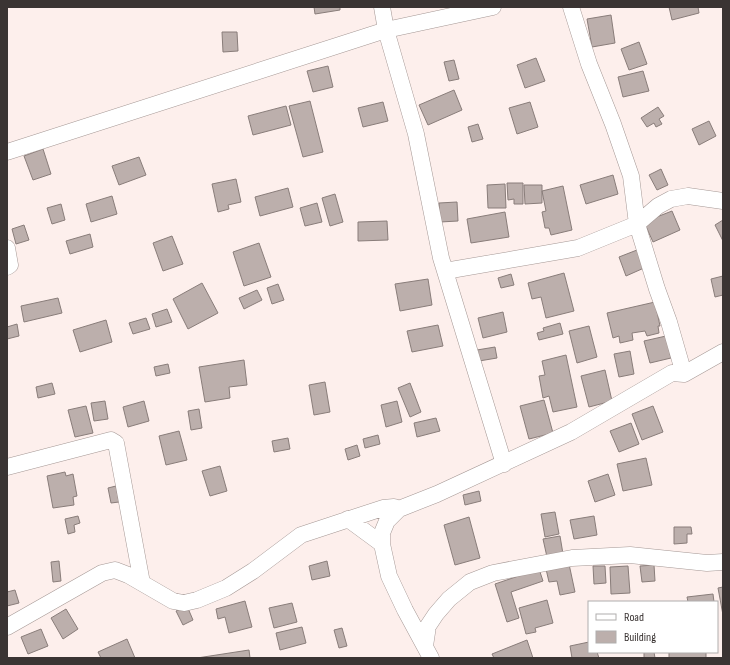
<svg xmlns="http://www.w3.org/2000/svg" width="730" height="665" font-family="'Sofia Sans Condensed',sans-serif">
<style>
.building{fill:#bcafac;stroke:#897d7a}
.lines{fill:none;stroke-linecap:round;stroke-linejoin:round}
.minor-casing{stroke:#a59895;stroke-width:17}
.minor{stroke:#fff;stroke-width:16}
</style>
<rect width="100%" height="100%" fill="#fdefec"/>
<!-- building -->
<path class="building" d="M314,7h26v3l-25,4z
M669,7h29l1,6 -27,7z
M611,15l4,28 -23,4 -5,-28z
M222,32h15l1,19 -15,1z
M639,42l8,22 -18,6 -8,-21z
M536,58l9,23 -20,7 -8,-23z
M454,60l5,19 -10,2 -5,-19z
M328,66l5,21 -20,5 -6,-21z
M643,71l6,20 -26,6 -5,-20z
M454,90l8,20 -34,15 -9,-20z
M310,101l13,51 -20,5 -14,-51z
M383,102l5,19 -25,6 -5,-19z
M530,102l8,25 -21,7 -8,-26z
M286,106l5,19 -38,10 -5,-19z
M658,107l6,9 -5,3 3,5 -6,3 -2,-4 -7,4 -6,-9z
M709,121l7,15 -17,9 -7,-16z
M478,124l5,15 -11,3 -4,-15z
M43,149l8,25 -18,6 -9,-24z
M139,157l7,18 -27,10 -7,-19z
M661,169l7,16 -11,5 -8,-15z
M613,175l5,19 -32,10 -6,-19z
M236,179l5,23 -13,3 1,4 -11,3 -6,-28z
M507,183h16v21h-9v-5l-6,1z
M505,184l1,24h-18l-1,-23z
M524,185h18v18l-17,1z
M563,186l9,44 -21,5 -2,-7h-4l-3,-16 4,-1 -4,-20z
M288,188l5,19 -33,9 -5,-19z
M335,194l8,28 -13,4 -8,-28z
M112,196l5,18 -26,8 -5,-18z
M457,202l1,19 -18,1 -1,-19z
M317,203l5,19 -17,4 -5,-18z
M61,204l4,16 -13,4 -5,-16z
M672,211l8,19 -27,12 -9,-20z
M505,212l4,25 -38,6 -4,-24z
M723,220v21l-8,-16z
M387,221l1,19 -30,1v-19z
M24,225l5,15 -13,4 -4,-15z
M90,234l3,13 -23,7 -4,-13z
M172,236l11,28 -20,7 -10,-28z
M259,243l12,34 -27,9 -11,-34z
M637,250l7,18 -18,8 -7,-19z
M564,273l10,38 -28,7 -5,-21 -9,2 -4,-16z
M511,274l3,11 -13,3 -3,-10z
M723,276v19l-8,2 -4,-18z
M428,279l4,26 -32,6 -5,-27z
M202,283l16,30 -30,16 -15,-30z
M278,284l6,16 -12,4 -5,-16z
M257,290l5,10 -18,9 -5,-11z
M58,298l4,15 -38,9 -3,-16z
M655,302l5,24h-2l1,7 -12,3 -2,-5 -13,2 1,7 -13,3 -1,-7 -6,2 -6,-25z
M167,309l5,13 -16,5 -4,-13z
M503,312l4,20 -24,6 -5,-20z
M146,318l4,11 -17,5 -4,-11z
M106,320l6,22 -32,10 -7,-22z
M560,323l3,11 -24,6 -2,-7 7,-2 -1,-3z
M17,324l2,12 -12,3v-12z
M438,325l5,21 -31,6 -5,-21z
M589,326l8,31 -20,6 -8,-32z
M666,336l5,22 -21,5 -6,-22z
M495,347l2,11 -18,3 -2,-11z
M630,351l4,23 -15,3 -5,-23z
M566,355l11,52 -24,5 -4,-16 -6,2 -4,-22 6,-1 -3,-14z
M244,360l3,25 -18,2 1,11 -25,4 -6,-35z
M168,364l2,9 -14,3 -2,-9z
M605,370l7,31 -23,6 -8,-31z
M325,382l5,30 -16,3 -5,-30z
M52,383l3,11 -17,4 -2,-11z
M410,383l11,29 -11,5 -12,-29z
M544,400l9,33 -24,6 -9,-33z
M105,401l3,18 -14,2 -3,-18z
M144,401l5,20 -21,6 -5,-20z
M397,401l5,21 -16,5 -5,-22z
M86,406l7,27 -18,4 -7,-27z
M653,406l10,26 -21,8 -10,-26z
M199,409l3,19 -11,2 -3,-19z
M436,418l4,13 -23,6 -3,-14z
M631,423l8,21 -20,8 -9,-21z
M179,431l8,29 -21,5 -7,-29z
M378,435l2,9 -15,4 -2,-9z
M288,438l2,11 -16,3 -2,-11z
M357,445l3,11 -12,4 -3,-11z
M646,458l6,27 -29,6 -6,-27z
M220,466l7,25 -17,5 -8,-25z
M65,472l1,4 7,-2 4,22 -4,1 1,8 -21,3 -6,-32z
M608,474l7,21 -20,7 -7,-21z
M116,486l3,16 -8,1 -3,-15z
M479,491l2,10 -16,4 -2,-10z
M555,512l4,22 -14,3 -4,-23z
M78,516l2,7 -6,2 1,7 -7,2 -3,-15z
M594,516l3,19 -23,4 -4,-19z
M469,517l11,41 -25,7 -11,-40z
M674,527h17l1,7h-5v9l-13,1z
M560,536l3,18 -16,3 -4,-18z
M59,561l2,20 -8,1 -2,-20z
M327,561l3,15 -18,4 -3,-14z
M569,564l6,28 -15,3 -3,-14 -8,1 -3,-13z
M654,565l1,16 -13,1 -2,-16z
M593,566h12l1,17 -12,1z
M628,566l2,27 -19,1 -1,-27z
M539,569l4,12 -32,11 8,26 -12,4 -12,-38z
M723,587v28l-5,-27z
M15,590l4,13 -12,3v-14z
M713,594l1,8h-26l-1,-5z
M547,600l6,23 -18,5 1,4 -10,2 -7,-26z
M245,601l7,26 -23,6 -4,-16 -7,2 -2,-10z
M292,603l5,19 -23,6 -5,-20z
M187,606l6,14 -10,5 -7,-14z
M66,609l12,20 -15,10 -12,-21z
M302,627l4,16 -26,7 -4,-17z
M342,628l5,18 -8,2 -5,-18z
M41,629l7,17 -20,8 -7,-17z
M127,639l8,19h-34l-3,-6z
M527,640l6,18h-39l-2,-4z
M589,642v10h8l2,6h-27l-2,-12z
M249,650l1,8h-53z
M644,652h10l1,6h-11z
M669,652h37v6h-37z"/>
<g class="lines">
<defs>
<path id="minor" d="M382,7l4,23 30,104 25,124 63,206
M571,7l18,57 24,60 18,52 6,48 20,65 12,33 15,52
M7,152l379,-122 107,-23
M7,248l3,17 -3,2
M445,271l133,-23 59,-24 21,-18 13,-7 17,-3 35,5
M7,467l104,-27 5,3 26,140
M348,519l34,25
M7,627l95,-54 13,-3 13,5 45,26 11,2 13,-3 29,-12 27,-17 48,-36 82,-27 11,-1 5,2
M425,646l3,-20 8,-12 13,-15 21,-17 23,-9 79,-15 58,-3 77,8 16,-1
M431,658l-26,-48 -16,-34 -7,-32v-11l5,-12 12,-12 38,-15 134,-62 101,-59 12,1 39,-22"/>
</defs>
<!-- minor casing -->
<use href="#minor" class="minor-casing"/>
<!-- minor -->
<use href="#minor" class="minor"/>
</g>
<!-- border -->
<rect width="730" height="665" fill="none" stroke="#3a3433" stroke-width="16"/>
<!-- legend -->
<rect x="588" y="601" width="130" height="52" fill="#ffffff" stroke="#b0aead"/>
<rect x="596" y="614" width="20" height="6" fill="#ffffff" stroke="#b0aead"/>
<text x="624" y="621" font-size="12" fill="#3a3433">Road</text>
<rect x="596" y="631" width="20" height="12" fill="#bcafac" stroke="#b0aead"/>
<text x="624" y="641" font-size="12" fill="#3a3433">Building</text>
</svg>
